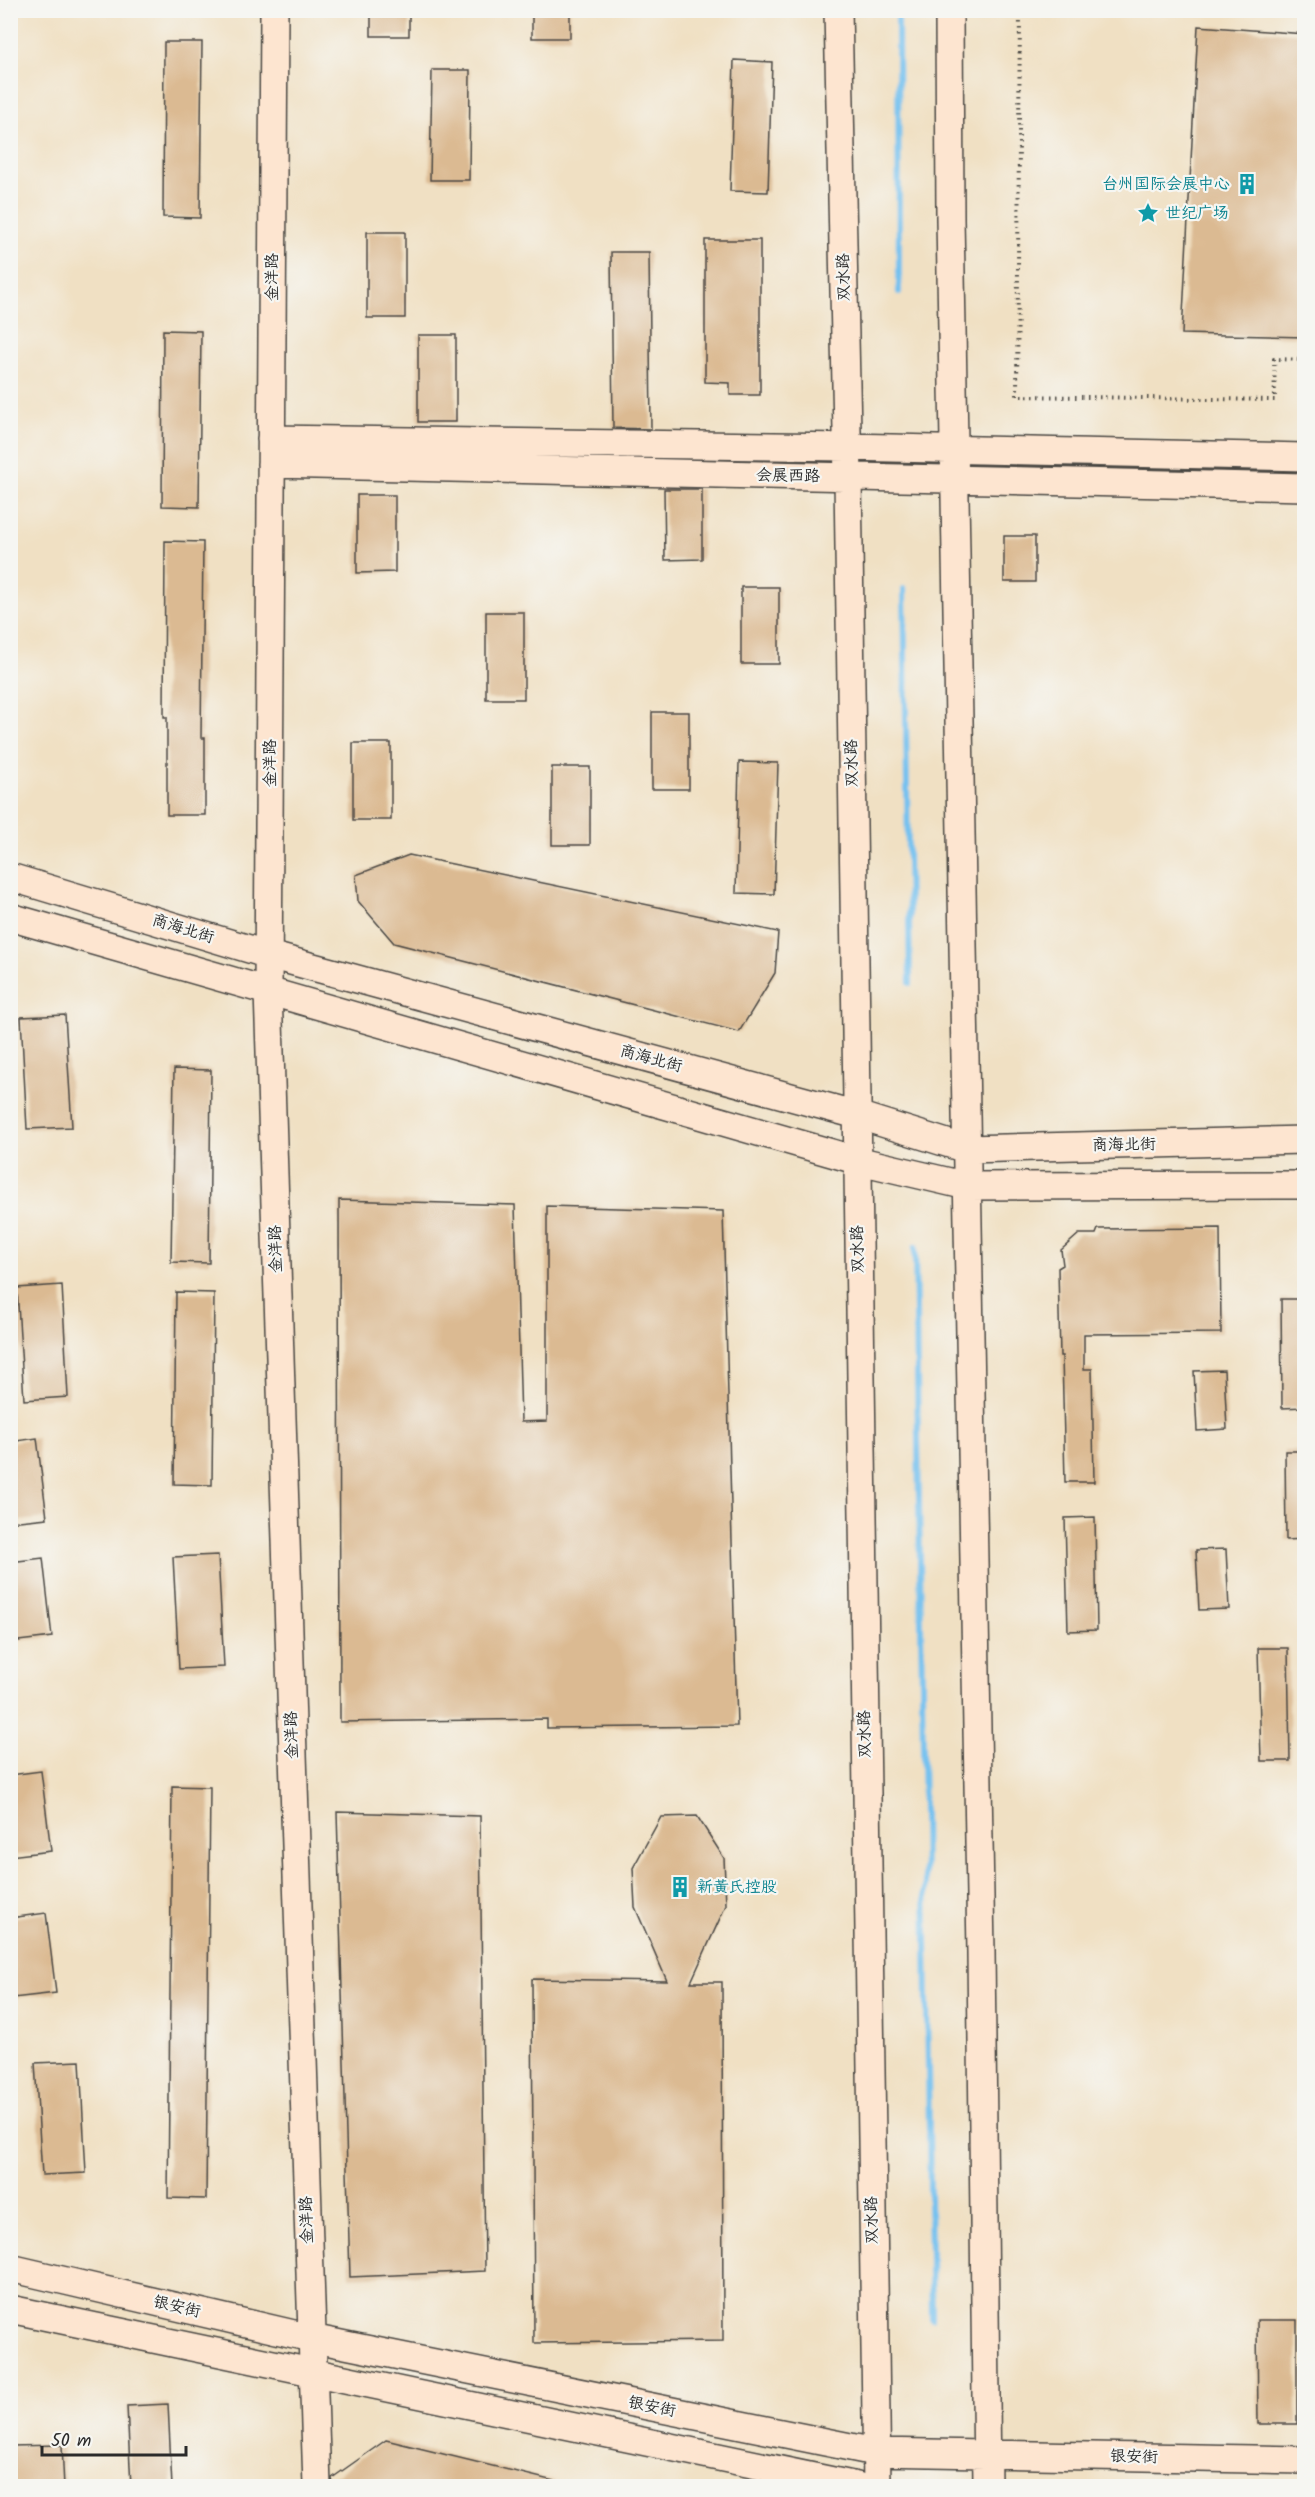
<svg xmlns="http://www.w3.org/2000/svg" width="1315" height="2497" font-family="Kalam,'LXGW WenKai TC',sans-serif">
<style>
.lines{fill:none;stroke-linecap:round;stroke-linejoin:round}
.stream{stroke:#75c1ef;stroke-width:6}
.building{fill:#dbba92}
.secondary-casing{stroke:#494642;stroke-width:30}
.path{stroke:#494642;stroke-width:4;stroke-dasharray:1.5 4.5;stroke-linecap:butt}
.secondary{stroke:#fde5d0;stroke-width:27}
.labels{text-anchor:middle;dominant-baseline:central;stroke-width:4.5;stroke-linejoin:round;paint-order:stroke}
.culture-label{font-size:16px;fill:#0d838f;stroke:#f6f6f2;text-anchor:start}
.street-label{font-size:16px;fill:#2b2b2b;stroke:#f6f6f2}
</style>
<rect width="100%" height="100%" fill="#f6f6f2"/>
<filter id="ink" filterUnits="userSpaceOnUse"><feTurbulence type="fractalNoise" baseFrequency=".0167" numOctaves="2"/><feDisplacementMap in="SourceGraphic" scale="12" xChannelSelector="R" yChannelSelector="G"/><feConvolveMatrix kernelMatrix="1 2 1 2 8 2 1 2 1" color-interpolation-filters="sRGB"/></filter>
<filter id="wash" filterUnits="userSpaceOnUse"><feTurbulence type="fractalNoise" baseFrequency=".008" numOctaves="4" result="noise"/><feDisplacementMap in="SourceGraphic" scale="24" xChannelSelector="R" yChannelSelector="G"/><feGaussianBlur stdDeviation="1.35" result="paint"/><feColorMatrix in="noise" values="0 0 0 0 0 0 0 0 0 0 0 0 0 0 0 0 0 1.4 0 .05"/><feComposite in="paint" operator="in"/></filter>
<g filter="url(#wash)">
<rect width="100%" height="100%" fill="#f0e0c3"/>
<g class="lines">
<!-- stream -->
<path class="stream" d="M898,10l1,282
M904,589l6,394
M915,1247l17,1072"/>
</g>
<g id="blocks">
<!-- building -->
<path class="building" d="M371,10h38v26h-38z
M532,10h38v28h-38z
M1198,26l107,8v303l-123,-3z
M164,42h38l-2,176 -37,-1z
M734,60l38,2 -4,130 -38,-1z
M432,70h38l-1,110h-39z
M367,232h38v86h-38z
M705,240h55v155h-30v-12l-25,-1z
M611,252h38l2,177 -38,-1z
M163,330l38,1 -2,176 -37,-1z
M418,335h38v87h-38z
M664,489h38v70l-37,1z
M357,495h38v77l-38,1z
M1004,536h31v46h-31z
M165,541l38,1 -2,196h4v77h-38v-98h-3z
M741,587h38v77h-38z
M486,612h38v87h-38z
M652,712h37v77h-37z
M353,743h38v77h-38z
M739,762l39,1 -4,131 -38,-1z
M552,767h38v78h-38z
M409,855l369,77 -3,41 -36,59 -345,-89 -36,-42 -2,-26z
M65,1015l7,112 -45,2 -6,-112z
M174,1069l37,1 -2,193 -38,-1z
M339,1200l176,5 6,217 26,-1v-215l176,5 14,515 -190,2v-9l-207,3z
M1220,1228l1,105 -137,1v35h8l2,113h-29l-3,-126h-2l-2,-88 5,-3 -2,-15 18,-16h17l2,-5z
M62,1285l6,112 -44,3 -7,-112z
M176,1292l38,1 -2,192 -38,-1z
M1281,1299h24v108l-23,1z
M1224,1370l3,59 -30,2 -3,-60z
M37,1438l10,80 -37,4v-80z
M1285,1451h20v88l-19,1z
M1095,1517l2,113 -29,1 -3,-113z
M1226,1549l3,60 -30,1 -3,-60z
M218,1555l6,112 -45,2 -6,-112z
M43,1558l9,79 -42,5v-80z
M1258,1648h30l2,113h-29z
M41,1771l10,80 -41,5v-81z
M172,1786l38,1 -4,412 -38,-1z
M337,1812l143,4 5,455 -135,6z
M697,1816l27,42 2,47 -35,77h31l1,359 -189,2 -2,-364 135,2 -32,-74 -2,-39 28,-51z
M46,1913l10,80 -43,5 -3,-19v-61z
M80,2061l6,112 -44,2 -7,-112z
M1257,2320h40v104h-39z
M168,2404l4,83h-41l-4,-81z
M386,2440l168,41v6h-221l-1,-9z
M62,2445l2,42h-54v-41z"/>
</g>
</g>
<g filter="url(#ink)">
<use href="#blocks" fill-opacity="0" stroke="#494642" stroke-width="1.5"/>
<g class="lines">
<defs>
<path id="secondary" d="M274,10l-6,981 49,1495
M838,10l10,468 29,2008
M949,10l1,208 31,1734 6,534
M271,439l576,8 457,10
M271,464l1033,23
M10,877l259,78 588,160 109,34 338,-9
M10,917l846,243 111,26 337,-1
M10,2268l301,70 564,114 429,8
M10,2309l847,177"/>
</defs>
<!-- secondary casing -->
<use href="#secondary" class="secondary-casing"/>
<!-- path -->
<path class="path" d="M1020,10l-3,386 258,4 -1,-41 30,1"/>
<!-- secondary -->
<use href="#secondary" class="secondary"/>
</g>
</g>
<!-- icons -->
<defs>
<symbol id="building-bare" viewBox="-9 -9 18 18"><path d="M-4-6H4V6H1V3H-1V6H-4ZM-2.5-4.3h1.7v1.8h-1.7ZM.8-4.3h1.7v1.8H.8ZM-2.5-1h1.7V.8h-1.7ZM.8-1h1.7V.8H.8Z" fill="#0f9aa8" stroke="#f6f6f2" stroke-width="2.5" paint-order="stroke"/></symbol>
<symbol id="sight-bare" viewBox="-9 -9 18 18"><path d="M0-6L1.8-2.2L6-1.7L2.9 1.2L3.7 5.4L0 3.3L-3.7 5.4L-2.9 1.2L-6-1.7L-1.8-2.2Z" fill="#0f9aa8" stroke="#f6f6f2" stroke-width="2.5" paint-order="stroke"/></symbol>
</defs>
<g fill-rule="evenodd">
<use href="#building-bare" x="1232" y="169" width="30" height="30"/>
<use href="#sight-bare" x="1133" y="198" width="30" height="30"/>
<use href="#building-bare" x="665" y="1872" width="30" height="30"/>
</g>
<g class="labels">
<!-- culture labels -->
<g class="culture-label">
<text x="1230" y="184" text-anchor="end">台州国际会展中心</text>
<text x="1165" y="213">世纪广场</text>
<text x="697" y="1887">新黄氏控股</text>
</g>
<!-- street labels -->
<g class="street-label">
<text transform="translate(272 277) rotate(-90)">金洋路</text>
<text transform="translate(844 277) rotate(-91)">双水路</text>
<text transform="translate(788 476) rotate(1)">会展西路</text>
<text transform="translate(270 763) rotate(-90)">金洋路</text>
<text transform="translate(852 763) rotate(-91)">双水路</text>
<text transform="translate(183 929) rotate(17)">商海北街</text>
<text transform="translate(651 1059) rotate(15)">商海北街</text>
<text transform="translate(1124 1145) rotate(-1)">商海北街</text>
<text transform="translate(276 1249) rotate(-92)">金洋路</text>
<text transform="translate(858 1249) rotate(-91)">双水路</text>
<text transform="translate(865 1734) rotate(-91)">双水路</text>
<text transform="translate(292 1735) rotate(-92)">金洋路</text>
<text transform="translate(307 2220) rotate(-92)">金洋路</text>
<text transform="translate(872 2220) rotate(-91)">双水路</text>
<text transform="translate(177 2307) rotate(13)">银安街</text>
<text transform="translate(652 2407) rotate(11)">银安街</text>
<text transform="translate(1134 2457) rotate(1)">银安街</text>
</g>
</g>
<!-- margin -->
<rect width="1315" height="2497" fill="none" stroke="#f6f6f2" stroke-width="36"/>
<!-- scale -->
<path d="M42 2446v9h144v-9" fill="none" stroke="#2b2b2b" stroke-width="3"/>
<text x="51" y="2446" font-size="18" fill="#2b2b2b" stroke="#f6f6f2" stroke-width="4.5" paint-order="stroke">50 m</text>
</svg>
